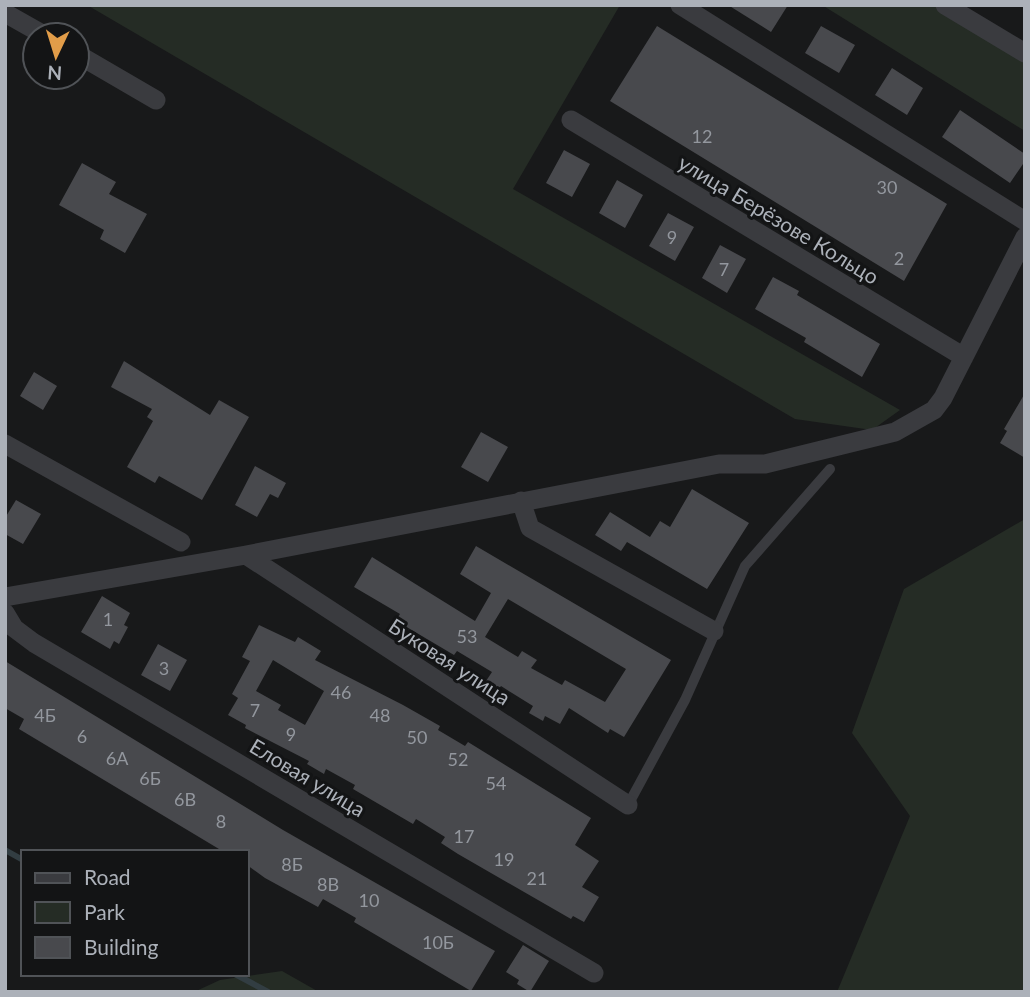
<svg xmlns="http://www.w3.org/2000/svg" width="1030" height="997" font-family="Lato,sans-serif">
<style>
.green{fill:#252c25}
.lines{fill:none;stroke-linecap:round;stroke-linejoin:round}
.stream{stroke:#323d42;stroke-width:6}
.building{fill:#48494d;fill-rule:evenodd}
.service{stroke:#3a3b3f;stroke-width:10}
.minor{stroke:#3a3b3f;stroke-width:19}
.labels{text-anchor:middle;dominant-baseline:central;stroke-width:6;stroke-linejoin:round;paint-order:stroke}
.number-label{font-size:18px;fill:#93979e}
.street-label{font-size:21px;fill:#acb1b9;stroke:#131415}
</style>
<rect width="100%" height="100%" fill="#18191a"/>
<!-- green -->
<path class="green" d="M87,5h533l-107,184 387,221 -28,20 -77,-11z
M822,5h123l80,52v74z
M1025,519v473h-188l73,-176 -58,-83 52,-144z
M282,971l37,21h-125l26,-12z"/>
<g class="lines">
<!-- stream -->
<path class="stream" d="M5,850l18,10
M235,974l33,18"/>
</g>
<!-- building -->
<path class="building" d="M728,5h60l-17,27z
M657,26l290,178 -43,77 -294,-180z
M821,26l34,19 -16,28 -34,-20z
M892,68l31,20 -16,27 -32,-20z
M960,110l65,44v7l-15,22 -68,-46z
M564,150l26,14 -18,33 -26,-14z
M82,163l34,19 -7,12 38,20 -22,39 -25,-14 4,-9 -45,-25z
M617,180l26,15 -18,33 -26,-15z
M668,213l26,14 -19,34 -26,-15z
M720,245l26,14 -19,34 -25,-15z
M773,277l26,14 -2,4 83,49 -18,33 -58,-35 2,-4 -51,-29z
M124,361l86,54 9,-15 30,17 -47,83 -43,-24 -4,7 -28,-16 26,-46 -6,-4 5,-8 -41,-22z
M34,372l23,14 -14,24 -23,-14z
M1025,393v65l-25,-15 7,-12 -3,-2z
M481,432l27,15 -20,35 -27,-15z
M255,466l31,17 -8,15 -8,-4 -13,23 -22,-12z
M692,489l57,34 -42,66 -80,-47 -6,9 -26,-16 15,-23 40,25 10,-16 10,6z
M16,500l25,14 -18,30 -18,-10v-16z
M476,546l195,114 -47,77 -14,-8 -2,4 -39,-25 -9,16 -15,-8 -2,5 -14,-8 4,-7 -32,-20 -4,5 -13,-7 8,-12 -35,-21 -3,4 -49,-29 2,-4 -9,-5 2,-3 -46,-27 18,-30 103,64 16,-28 -31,-19zM508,599l118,70 -21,33 -40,-22 -3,5 -31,-17 6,-8 -15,-9 -4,6 -33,-20z
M102,596l28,17 -6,12 4,2 -9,17 -5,-3 -4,8 -29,-17z
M259,625l36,17 3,-5 23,14 -6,9 88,45 37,21 -2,4 27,16 3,-4 123,76 -16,27 24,16 -17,26 17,10 -15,25 -11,-6 -2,3 -113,-65 -17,-11 4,-6 -29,-18 -3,5 -60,-35 2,-4 -29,-16 -2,5 -17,-10 2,-3 -64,-33 1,-3 -18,-10 10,-17 -6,-4 18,-33 -8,-4zM273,660l51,31 -19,34 -27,-15 3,-5 -25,-14z
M158,644l29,16 -17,31 -29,-16z
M5,661l278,169 212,121 -24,40 -117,-69 2,-4 -33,-19 -5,8 -53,-29 -18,-13v-13h-23l-205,-123 5,-10 -19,-11z
M523,945l26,16 -19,31 -13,-8 2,-4 -13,-8z"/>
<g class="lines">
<!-- service -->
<path class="service" d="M628,805l57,-105 60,-134 85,-97"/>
<!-- minor -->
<path class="minor" d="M680,5l345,216
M945,5l80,48
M5,13l39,22
M77,54l79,46
M571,120l393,237
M5,444l176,98
M521,501l9,27 184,103
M246,555l382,250
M5,597l241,-42 473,-91h46l130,-32 39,-22 9,-12 82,-161
M5,613l9,15 20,15 560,330"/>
</g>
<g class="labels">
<!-- number labels -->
<g class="number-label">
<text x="702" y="136">12</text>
<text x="887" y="187">30</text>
<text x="672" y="237">9</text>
<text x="899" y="258">2</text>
<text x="724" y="269">7</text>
<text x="108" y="619">1</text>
<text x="467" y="636">53</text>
<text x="164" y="668">3</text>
<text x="341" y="692">46</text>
<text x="255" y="710">7</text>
<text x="45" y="715">4Б</text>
<text x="380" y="715">48</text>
<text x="291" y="734">9</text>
<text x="82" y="736">6</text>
<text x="417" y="737">50</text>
<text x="117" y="758">6А</text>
<text x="458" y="759">52</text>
<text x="150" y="778">6Б</text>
<text x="496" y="783">54</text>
<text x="185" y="799">6В</text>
<text x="221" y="821">8</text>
<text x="464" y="836">17</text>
<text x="504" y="859">19</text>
<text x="292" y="864">8Б</text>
<text x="537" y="878">21</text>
<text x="328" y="884">8В</text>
<text x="369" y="900">10</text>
<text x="438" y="942">10Б</text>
</g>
<!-- street labels -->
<g class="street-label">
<text transform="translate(779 219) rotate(31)">улица Берёзове Кольцо</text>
<text transform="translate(450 661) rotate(33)">Буковая улица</text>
<text transform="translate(308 777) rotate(31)">Еловая улица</text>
</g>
</g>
<!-- border -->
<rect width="1030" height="997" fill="none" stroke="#acb1b9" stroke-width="14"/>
<!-- legend -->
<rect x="21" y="850" width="228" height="126" fill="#131415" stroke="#505357" stroke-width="2"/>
<rect x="35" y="873" width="35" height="10" fill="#3a3b3f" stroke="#505357" stroke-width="2"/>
<text x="84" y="885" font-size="21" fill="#acb1b9">Road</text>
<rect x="35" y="902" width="35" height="21" fill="#252c25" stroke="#505357" stroke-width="2"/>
<text x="84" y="920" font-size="21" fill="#acb1b9">Park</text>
<rect x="35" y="937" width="35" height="21" fill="#48494d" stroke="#505357" stroke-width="2"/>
<text x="84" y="955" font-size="21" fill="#acb1b9">Building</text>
<!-- north arrow -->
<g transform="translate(56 56) rotate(184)"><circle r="33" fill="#131415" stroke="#505357" stroke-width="2"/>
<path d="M0-5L12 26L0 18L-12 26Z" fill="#e29d49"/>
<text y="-10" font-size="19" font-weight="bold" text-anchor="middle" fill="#acb1b9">N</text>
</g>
</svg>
